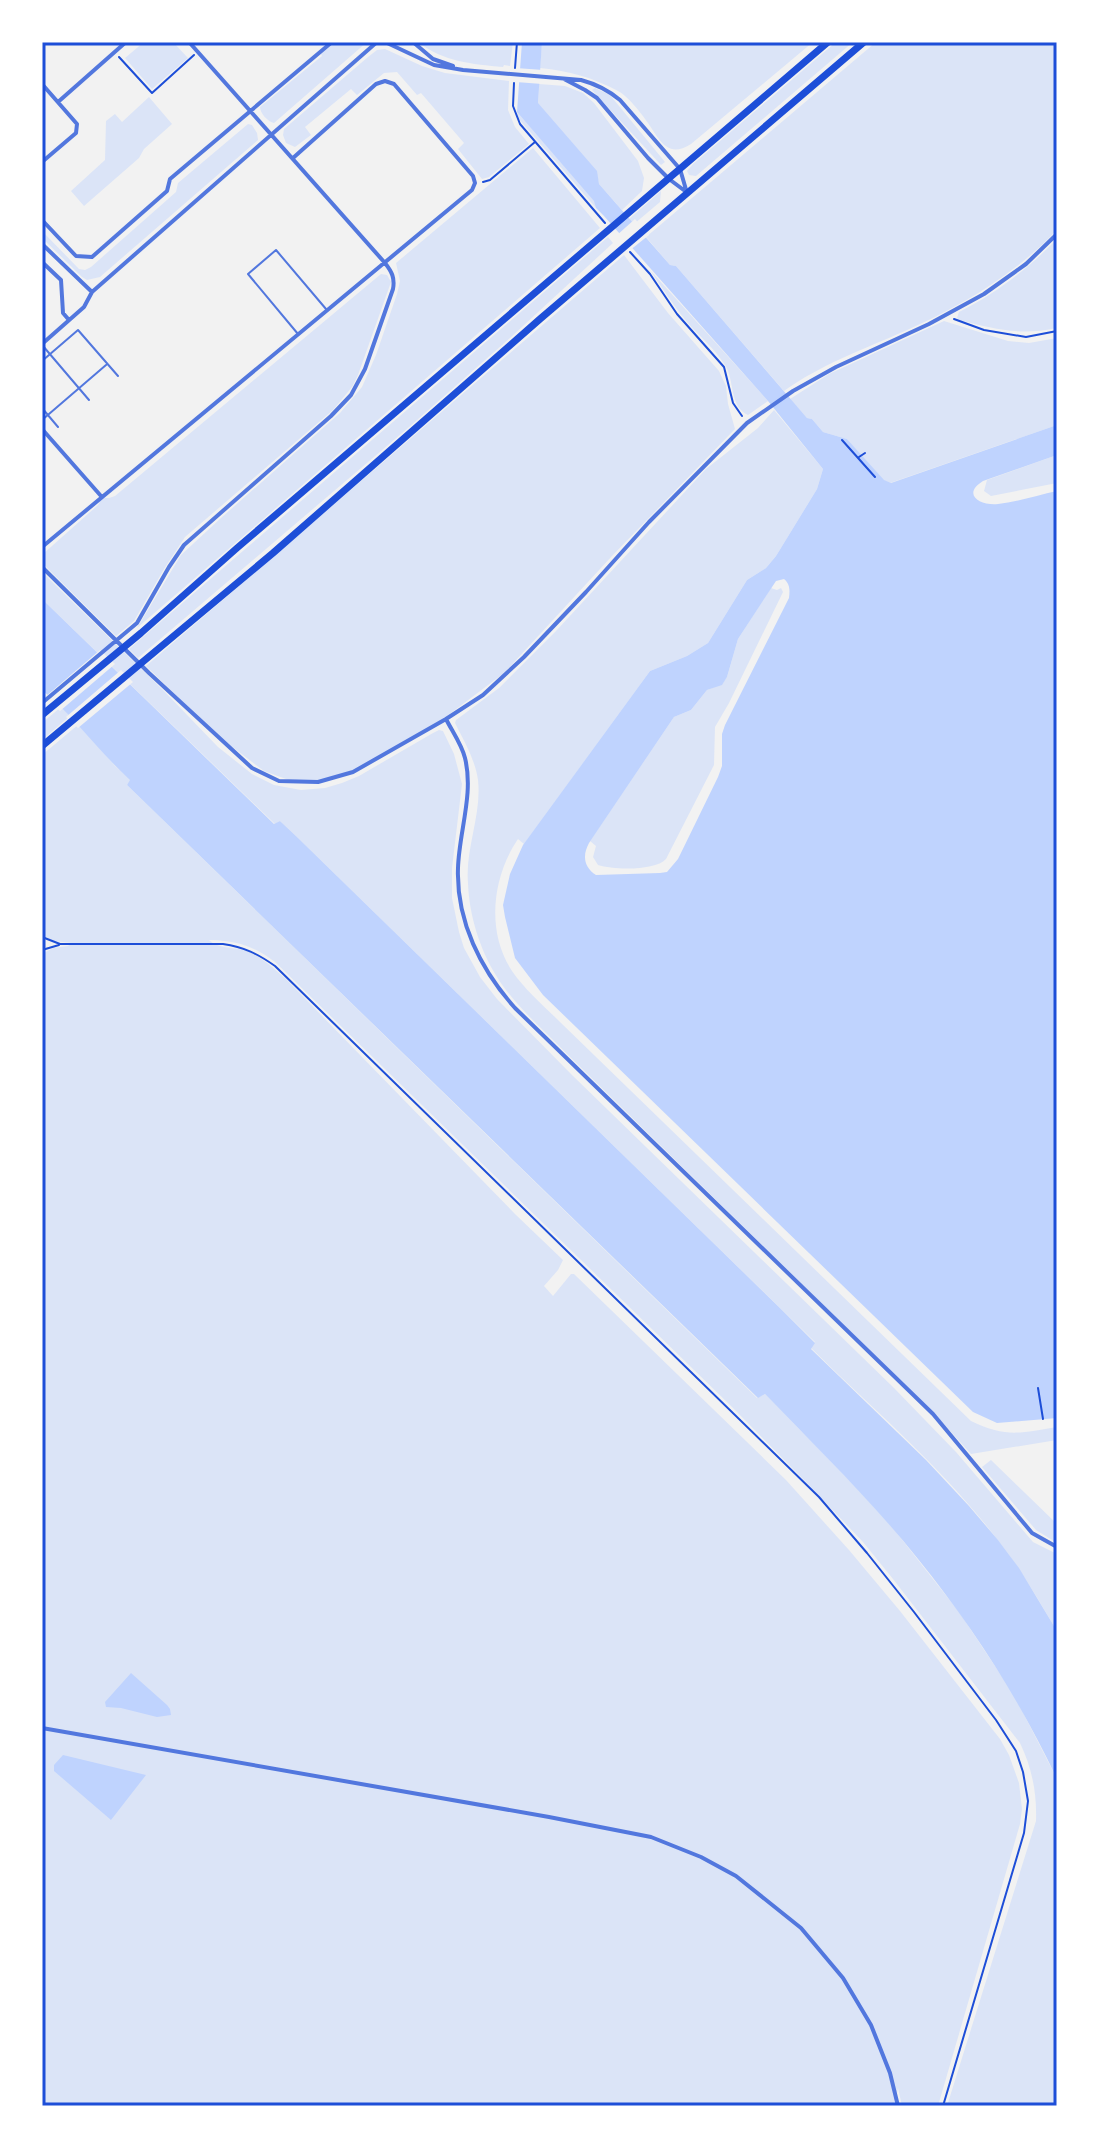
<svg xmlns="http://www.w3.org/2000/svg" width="1099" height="2148" font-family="'Public Sans',sans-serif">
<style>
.green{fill:#dbe4f7}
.water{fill:#bfd3fe;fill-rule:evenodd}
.pier{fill:#f2f2f2}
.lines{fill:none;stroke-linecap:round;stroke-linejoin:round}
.path{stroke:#1d4ed8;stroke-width:2}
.service{stroke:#5277de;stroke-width:2}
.minor{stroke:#5277de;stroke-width:4}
.trunk{stroke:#1d4ed8;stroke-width:7}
.neatline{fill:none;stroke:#1d4ed8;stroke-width:3}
</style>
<rect width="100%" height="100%" fill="#f2f2f2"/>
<!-- green -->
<path class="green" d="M144,42h29l15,16 -36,31 -27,-31z
M334,42h33l-93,81c-6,-1 -14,-10 -14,-16l62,-51 -1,-2z
M418,42h95l-3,24 -6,-1 -1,2c-31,-3 -59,-5 -85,-25z
M542,42h271l-122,102c-24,15 -31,-4 -43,-21 -6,-9 -21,-28 -30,-32 -27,-14 -48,-20 -78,-23z
M836,42h17l-157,134 -7,-1 -2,-4 6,-7z
M876,42h181v188c-43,45 -95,76 -152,101 -41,18 -85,34 -121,60l-108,-125 -6,-1 -24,-28z
M385,49l37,17 23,7 64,8 -1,29 7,17 14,17 -40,33 -7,2 -24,-30 6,-6 -43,-50 -4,2 -20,-23 -13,1 -27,22 -6,-6 -46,38 6,8 -16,12 -9,-4 -3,-8 1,-6 84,-72 9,-7z
M539,84l26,2 18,7 11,10 44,58 6,17 -2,13 -20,19 -23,-26 -3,-13 -58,-67z
M595,88l15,7 55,67 -4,3 -69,-75z
M149,97l23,27 -28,25 -5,9 -55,48 -13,-15 34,-31 1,-39 9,-7 7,8z
M517,112l78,89 1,7 -78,-90z
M248,124l4,1 5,8 1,7 -158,137 -13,3 -5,-3 -40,-39v-7l37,38 6,1 6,-3 85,-75 2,-9z
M533,148l67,80 -463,400 44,-73 40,-37 119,-105 22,-26 14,-32 21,-61 3,-13 -4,-18z
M661,191l-1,11 -26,22 -5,-5z
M608,237l5,6 -103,95 -102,90 -270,230 -9,-9z
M1057,239v89c-37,8 -62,1 -98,-8l-2,-2 2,-6c36,-18 70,-44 98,-73z
M624,255l44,58 51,58 7,15 2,18 7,25 -123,127 -108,117 -61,46 -84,49 -41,14 -32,-3 -22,-8 -46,-35 -72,-70z
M650,270l118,131 -20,14c-19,-9 -13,-34 -23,-50 -10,-16 -26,-29 -38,-43 -13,-16 -25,-34 -37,-52z
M381,274l6,1 4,7 -33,93 -6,12 -19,23 -148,127 -21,32 -30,52 -18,15 -74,-73 1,-9 55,-49 4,-7h7l6,-2z
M944,321l64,20 21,2 28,-5v87l-167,58 -7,-3 -36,-41 -24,-7 -11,-13 -5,-1 -17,-19 39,-25z
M774,410l49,59 -6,20 -41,67 -10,12 -19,12 -39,63 -21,13 -37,15 -126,173 -6,-5c-26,38 -32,93 -6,132 13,19 32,35 48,51l411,399c35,17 50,12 86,6v13l-86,14 -38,-42 -366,-358c-23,-24 -52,-48 -70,-77 -17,-27 -28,-62 -29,-94 -3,-34 14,-69 10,-103 -3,-21 -14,-39 -23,-57l1,-3 43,-32 57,-57 150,-162 52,-41z
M1057,455v28l-66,13 -7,-5 3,-11z
M42,572l121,118 55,57 34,27 22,11 27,5 24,-2 17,-5 17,-7 74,-43 6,-3 4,1 11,23 8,30 -10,84v30l7,34 5,16 16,29 17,22 75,76 322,313 62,64 77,90 24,12v77c-18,-30 -35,-60 -57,-88 -54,-72 -125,-132 -189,-195l4,-6 -519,-506 -16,-15 -5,3 -233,-225z
M771,588l6,2 4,-2 2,4 -54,111 -14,24 -1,38 -48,94c-11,12 -52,11 -68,6l-5,-8 3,-11 -6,-5 84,-124 17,-7 16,-20 15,-6 5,-7 11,-38z
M61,707l9,9 -28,24v-17z
M79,724l36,42 16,14 -4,5 630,613 8,-4 89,91 38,42 67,85 55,83 43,84v327h-110l89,-285c1,-28 -4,-53 -16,-78l-127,-164 -30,-37 -58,-61 -73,-74 -457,-445c-22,-16 -37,-21 -64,-22h-2c9,9 26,7 38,11 15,6 27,18 39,28l229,235 48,46 -5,10 -14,16 9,10 18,-22h3l212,206 63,70 51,61 100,128 9,16 10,28 3,26 -2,15 -82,282h-36l-4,-18 -3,18h-853v-1152l11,-6 15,-2 4,-3 -18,-2 -12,-5v-181z
M991,1460l66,64v19l-21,-13 -54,-63z"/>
<!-- water -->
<path class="water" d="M522,42h20l-4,61 59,68 2,13 71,81 6,1 131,152 5,1 11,13 24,7 37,41 7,3 166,-58v30l-74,26c-22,14 -2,25 15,23 20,-2 40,-9 59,-13v927l-60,5 -24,-11 -430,-417 -28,-37 -10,-41 -2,-12 7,-31 13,-29 127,-174 37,-15 21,-13 39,-63 19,-12 10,-12 41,-67 6,-20 -55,-68 -164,-185 -8,-8 -2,-7 -77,-89zM784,579c6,5 6,11 5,19l-64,127 -3,9v32l-4,11 -40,82 -11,13 -7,1 -64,2c-12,-8 -14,-19 -7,-32l85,-126 17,-7 16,-20 15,-5 5,-8 11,-38 38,-58z
M42,599l232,225 6,-3 16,15 484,472 35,35 -4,6 115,111 43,46 29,34 21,28 38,63v148c-37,-79 -84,-152 -139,-220 -47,-59 -101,-111 -153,-165l-7,4 -631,-613 3,-5c-32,-29 -55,-63 -88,-90z
M131,1673l36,32 3,4 1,6 -14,2 -36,-9 -15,-1 -1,-5z
M63,1755l83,20 -35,45 -57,-49v-6z"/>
<!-- pier -->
<path class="pier" d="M516,68l27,2 -1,14 -26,-2z
M635,219l14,16 -20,16 -13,-15z
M100,650l15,14 -55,47 -15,-14z
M121,670l12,12 -55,46 -12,-11z"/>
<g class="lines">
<!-- path -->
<path class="path" d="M119,57l33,36 42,-38
M515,68l2,-26
M514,83l-1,23 7,18 85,99
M483,182l7,-2 45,-38
M630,252l20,22 27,40 47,53 9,36 9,13
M954,319l30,11 42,7 31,-6
M842,440l33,37
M859,457l6,-4
M42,937l18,7h163c21,3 35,10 52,22l544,531 48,56 47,59 82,108 20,31 7,21 5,29 -4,32 -81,273
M42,950l17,-5
M1038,1388l5,31"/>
<!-- service -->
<path class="service" d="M298,334l-50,-60 28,-24 50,59
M43,346l46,54
M42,361l36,-31 40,46
M42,408l16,19
M42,420l64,-55"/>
<!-- minor -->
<path class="minor" d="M385,42l49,23 29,5 118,10c15,4 27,10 39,20l60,69 7,24
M413,42l20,17 20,7
M564,79l21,11 12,8 51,60 21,21 16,12
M42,84l35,40 -1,9 -34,29
M58,102l68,-60
M42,220l34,36 16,1 75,-66 3,-12 162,-137
M42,244l50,48
M42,262l19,18 2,33 6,7
M42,344l42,-37 8,-15 285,-250
M42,429l59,67
M42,547l430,-357 3,-7 -2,-7 -79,-92 -9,-3 -9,3 -83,74
M42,567l107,106 103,95 27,13 39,1 35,-10 93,-53 37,-24 41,-38 62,-65 63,-70 98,-99 46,-32 43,-24 93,-43 55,-30 42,-30 31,-30
M42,703l95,-80 32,-56 15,-22 147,-129 20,-21 14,-26 28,-80c2,-11 -1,-17 -8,-26l-196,-221
M446,719c6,12 16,26 19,39 9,36 -6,74 -7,110 -2,53 23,102 57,140l418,406 99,119 25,14
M42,1728l507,89 102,20 50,20 35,19 65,52 42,50 28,47 19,48 8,33"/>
<!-- trunk -->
<path class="trunk" d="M42,715l99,-82 96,-85 591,-506
M42,746l231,-193 267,-234 324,-277"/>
</g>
<!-- border -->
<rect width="1099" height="2148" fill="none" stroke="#ffffff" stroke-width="88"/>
<rect x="44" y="44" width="1011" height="2060" class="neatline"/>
</svg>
